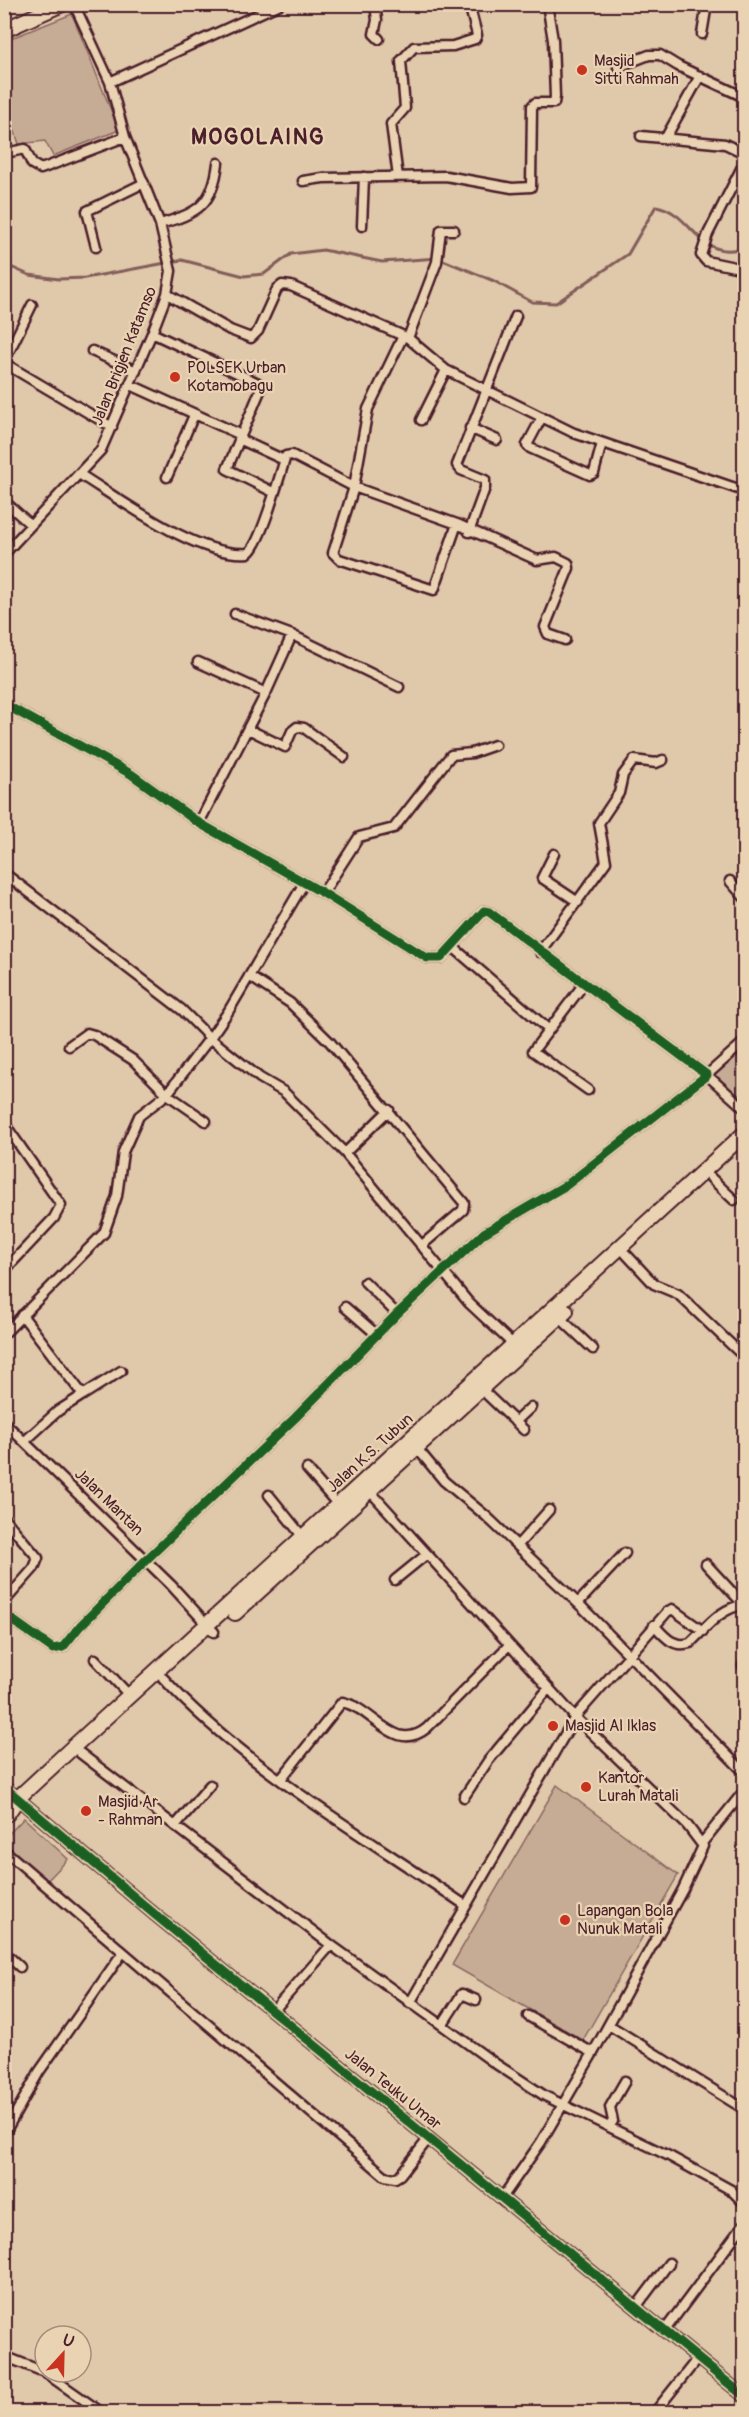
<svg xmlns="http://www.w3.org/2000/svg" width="749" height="2417" font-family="Pangolin,sans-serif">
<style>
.green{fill:#c7ac95;stroke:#886660;stroke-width:1.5}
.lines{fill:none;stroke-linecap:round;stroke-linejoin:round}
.stream{stroke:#825d5a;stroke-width:3}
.minor-casing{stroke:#4a1f2b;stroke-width:13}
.tertiary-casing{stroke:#4a1f2b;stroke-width:15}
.trunk-casing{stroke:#4a1f2b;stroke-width:18}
.minor{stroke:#ead3b2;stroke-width:8}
.tertiary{stroke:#ead3b2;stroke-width:10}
.trunk{stroke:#ead3b2;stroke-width:14}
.cycleway-casing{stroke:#ead3b2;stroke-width:13}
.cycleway{stroke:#1b5e20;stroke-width:9}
.poi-dot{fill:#c8321e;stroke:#ead3b2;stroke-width:2}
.labels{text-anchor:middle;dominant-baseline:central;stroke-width:4.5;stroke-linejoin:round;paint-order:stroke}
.poi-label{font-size:16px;fill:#4a1f2b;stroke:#ead3b2;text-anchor:start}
.street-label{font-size:16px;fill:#4a1f2b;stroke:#ead3b2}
.district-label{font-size:22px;font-weight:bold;letter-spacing:1.5px;fill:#4a1f2b;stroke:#ead3b2}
</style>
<rect width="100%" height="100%" fill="#e0c8aa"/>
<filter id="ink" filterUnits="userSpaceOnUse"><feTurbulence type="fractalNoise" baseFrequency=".0167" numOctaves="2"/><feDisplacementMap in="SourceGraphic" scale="12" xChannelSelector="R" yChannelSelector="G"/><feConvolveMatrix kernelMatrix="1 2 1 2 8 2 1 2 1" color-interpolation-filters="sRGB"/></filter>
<g filter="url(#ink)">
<!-- green -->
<path class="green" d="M72,14l47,116 -66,26 -8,-15 -26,3 -14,-42 -1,-61z
M744,1048v54l-29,-27z
M557,1785l121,90 -95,165 -131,-75z
M24,1818l44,41 -23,24 -40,-37 -1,-7z"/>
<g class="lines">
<!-- stream -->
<path class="stream" d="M4,264l25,11 30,4 26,-1 97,-18 62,16 20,-2 27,-20 32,-4 59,12 56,-4 56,23 38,21 24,1 72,-49 28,-48c38,7 40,55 88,42"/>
<defs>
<path id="minor" d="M375,4l2,16 -3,14 5,5
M702,34l5,-30
M618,67l31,-12h11l18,11 66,31
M110,82l170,-78
M641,136l84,8 19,9
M665,139l35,-63
M4,150l6,2 15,-3 7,15 9,5 84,-32
M744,163l-36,71 -7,21 5,6 38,8
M398,177l-7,-53 14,-16 -4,-47 13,-14 39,-1 22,-7 2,-4 -8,-31
M303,181l20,-3 123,-2 66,12 19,-1 1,-81 3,-3h19l1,-6 -2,-57 -6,-36
M160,224c38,-11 53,-19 58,-61
M362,226l2,-49
M96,247l-9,-36 57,-28
M167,294l63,36 21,8 7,-7 19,-42 5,-4 9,1 117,52 38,32 128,63 170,58
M152,333l106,50 2,8 -33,78 46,23
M403,336l-35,73 -14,78 -21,66 6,6 95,31 23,-66
M408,338l29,-76 4,-32h13
M92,351l44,20
M4,362l28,-57
M4,363l108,64
M131,385l110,50
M542,417l-15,28 3,3 60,27 4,-2 8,-30
M421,420l25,-50
M470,428l27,12
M239,439l45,21
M79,474c42,26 120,84 169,79 13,-8 32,-79 38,-97l6,-1 62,32 103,37 80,36 19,-3 12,6 1,5 -24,59 3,7 17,6
M167,477l27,-62
M4,501l27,24
M469,532l16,-44v-8l-24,-10 -4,-5 59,-149
M4,554l97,-104 51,-117 15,-39 4,-23 -11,-47 -35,-87 -15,-55 -36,-78
M235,614l57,21 107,52
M198,662l68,31
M4,704l127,70 68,49 124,70 104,65h14l43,-47 5,1 218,163 -139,109 -84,49 -87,81 -102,104 -149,142 -66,66 -17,21 -10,2 -49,-35
M248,729l37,18 7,-16 5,-4 7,1 40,29
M199,823l67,-130 26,-58
M554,854l-12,24 36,24
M4,873l178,137 28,28 50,40 24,14 61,61 124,150 47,44
M730,881l14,16
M323,893l36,-56 35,-9 57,-73 21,-2 23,-8
M453,947l95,82
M540,952l66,-90 -7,-39 20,-30 4,-18 11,-15 22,3 7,-3
M249,976l41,27 40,39 134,161 -1,7 -42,36
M583,985l-50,66 55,39
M744,1042l-37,33 37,33
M69,1046l18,-13 7,2 39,25 34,34 39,27
M4,1123l57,82 -7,13 -50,53
M742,1149l2,3
M345,1153l44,-43
M711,1178l23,22
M626,1254l28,30 24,10 61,58
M365,1282l32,32
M345,1307l31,27
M22,1315l61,80 -25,16 -33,30
M559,1317l34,32
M4,1334l100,-101 13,-37 6,-44 16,-36 28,-22 43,-56 18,-26 76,-129
M481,1389l43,41
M83,1395l38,-24
M4,1422l167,163 43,47
M515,1422l16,-15
M416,1447l28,34 42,35 97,92 161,164
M307,1469l31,36
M369,1490l206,227 112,108 16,21 -20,43 -90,164 -52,89 -39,56
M269,1495l34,42
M4,1518l34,40 -4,10 -30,34
M518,1545l31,-35
M706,1564l38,41
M395,1580l32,-26
M578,1603l47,-50
M654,1625c11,12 19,23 36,18 16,-15 31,-36 54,-38
M95,1659l35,37
M743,1666l1,-3
M163,1678c83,90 200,157 302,227
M80,1753l251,192 165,119 49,32 124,60 62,34 13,13
M281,1779l61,-77c32,6 52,53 85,26l82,-83
M464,1797l24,-36 61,-73
M175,1826l35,-41
M702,1843l42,-52
M4,1850l381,326 10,2 5,-3 29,-37
M4,1952l16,15
M410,2003l165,-286 92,-105 5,-3 31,22
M274,2010l57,-65
M528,2016l65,37
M442,2025l20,-31 14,6
M609,2025l135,84
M609,2127l4,-6 -3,-14 15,-26
M4,2134l35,-62 84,-120
M636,2307l33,-44
M665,2330l79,-106
M4,2356l40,16 57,40
M655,2412l43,-54"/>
<path id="tertiary" d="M4,1787l149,126 591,483"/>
<path id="trunk" d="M4,30l58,-26
M235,1613l331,-302
M7,1814l11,-16 54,-50 672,-614"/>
</defs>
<!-- minor casing -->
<use href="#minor" class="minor-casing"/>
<!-- tertiary casing -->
<use href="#tertiary" class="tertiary-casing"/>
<!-- trunk casing -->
<use href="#trunk" class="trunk-casing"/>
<!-- minor -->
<use href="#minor" class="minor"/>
<!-- tertiary -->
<use href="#tertiary" class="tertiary"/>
<!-- trunk -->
<use href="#trunk" class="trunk"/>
<defs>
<path id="cycleway" d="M4,704l127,70 68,49 124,70 104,65h14l43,-47 5,1 218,163 -139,109 -84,49 -87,81 -102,104 -149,142 -66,66 -17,21 -10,2 -49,-35
M4,1787l149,126 591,483"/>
</defs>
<!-- cycleway casing -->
<use href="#cycleway" class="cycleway-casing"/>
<!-- cycleway -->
<use href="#cycleway" class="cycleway"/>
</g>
</g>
<!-- markers -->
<g class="poi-dot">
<circle cx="582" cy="70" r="6"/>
<circle cx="175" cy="377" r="6"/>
<circle cx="553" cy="1726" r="6"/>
<circle cx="586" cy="1787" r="6"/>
<circle cx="86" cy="1811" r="6"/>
<circle cx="565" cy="1920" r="6"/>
</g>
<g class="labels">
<!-- poi labels -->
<g class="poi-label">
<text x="594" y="61">Masjid<tspan x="594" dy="18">Sitti Rahmah</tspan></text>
<text x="187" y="368">POLSEK Urban<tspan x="187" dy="18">Kotamobagu</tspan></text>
<text x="565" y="1726">Masjid Al Iklas</text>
<text x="598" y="1778">Kantor<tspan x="598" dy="18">Lurah Matali</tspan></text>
<text x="98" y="1802">Masjid Ar<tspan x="98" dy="18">- Rahman</tspan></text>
<text x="577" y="1911">Lapangan Bola<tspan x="577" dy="18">Nunuk Matali</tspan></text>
</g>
<!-- street labels -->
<g class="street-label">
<text transform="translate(124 356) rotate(-68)">Jalan Brigjen Katamso</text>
<text transform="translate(370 1453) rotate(-42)">Jalan K.S. Tubun</text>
<text transform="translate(109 1502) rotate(44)">Jalan Mantan</text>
<text transform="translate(393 2089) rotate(39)">Jalan Teuku Umar</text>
</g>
<!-- district labels -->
<g class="district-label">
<text x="258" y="137">MOGOLAING</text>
</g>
</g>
<!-- margin -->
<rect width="749" height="2417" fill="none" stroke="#ead3b2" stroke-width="24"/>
<rect x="12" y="12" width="725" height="2393" fill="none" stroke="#4a1f2b" stroke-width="2" filter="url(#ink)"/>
<!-- north arrow -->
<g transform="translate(63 2354) rotate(22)"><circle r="28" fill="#ead3b2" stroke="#aa8b7c" stroke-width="1.5"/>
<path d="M0-4.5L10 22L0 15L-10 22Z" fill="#c8321e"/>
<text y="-9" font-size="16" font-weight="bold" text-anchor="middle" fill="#4a1f2b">U</text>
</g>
</svg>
